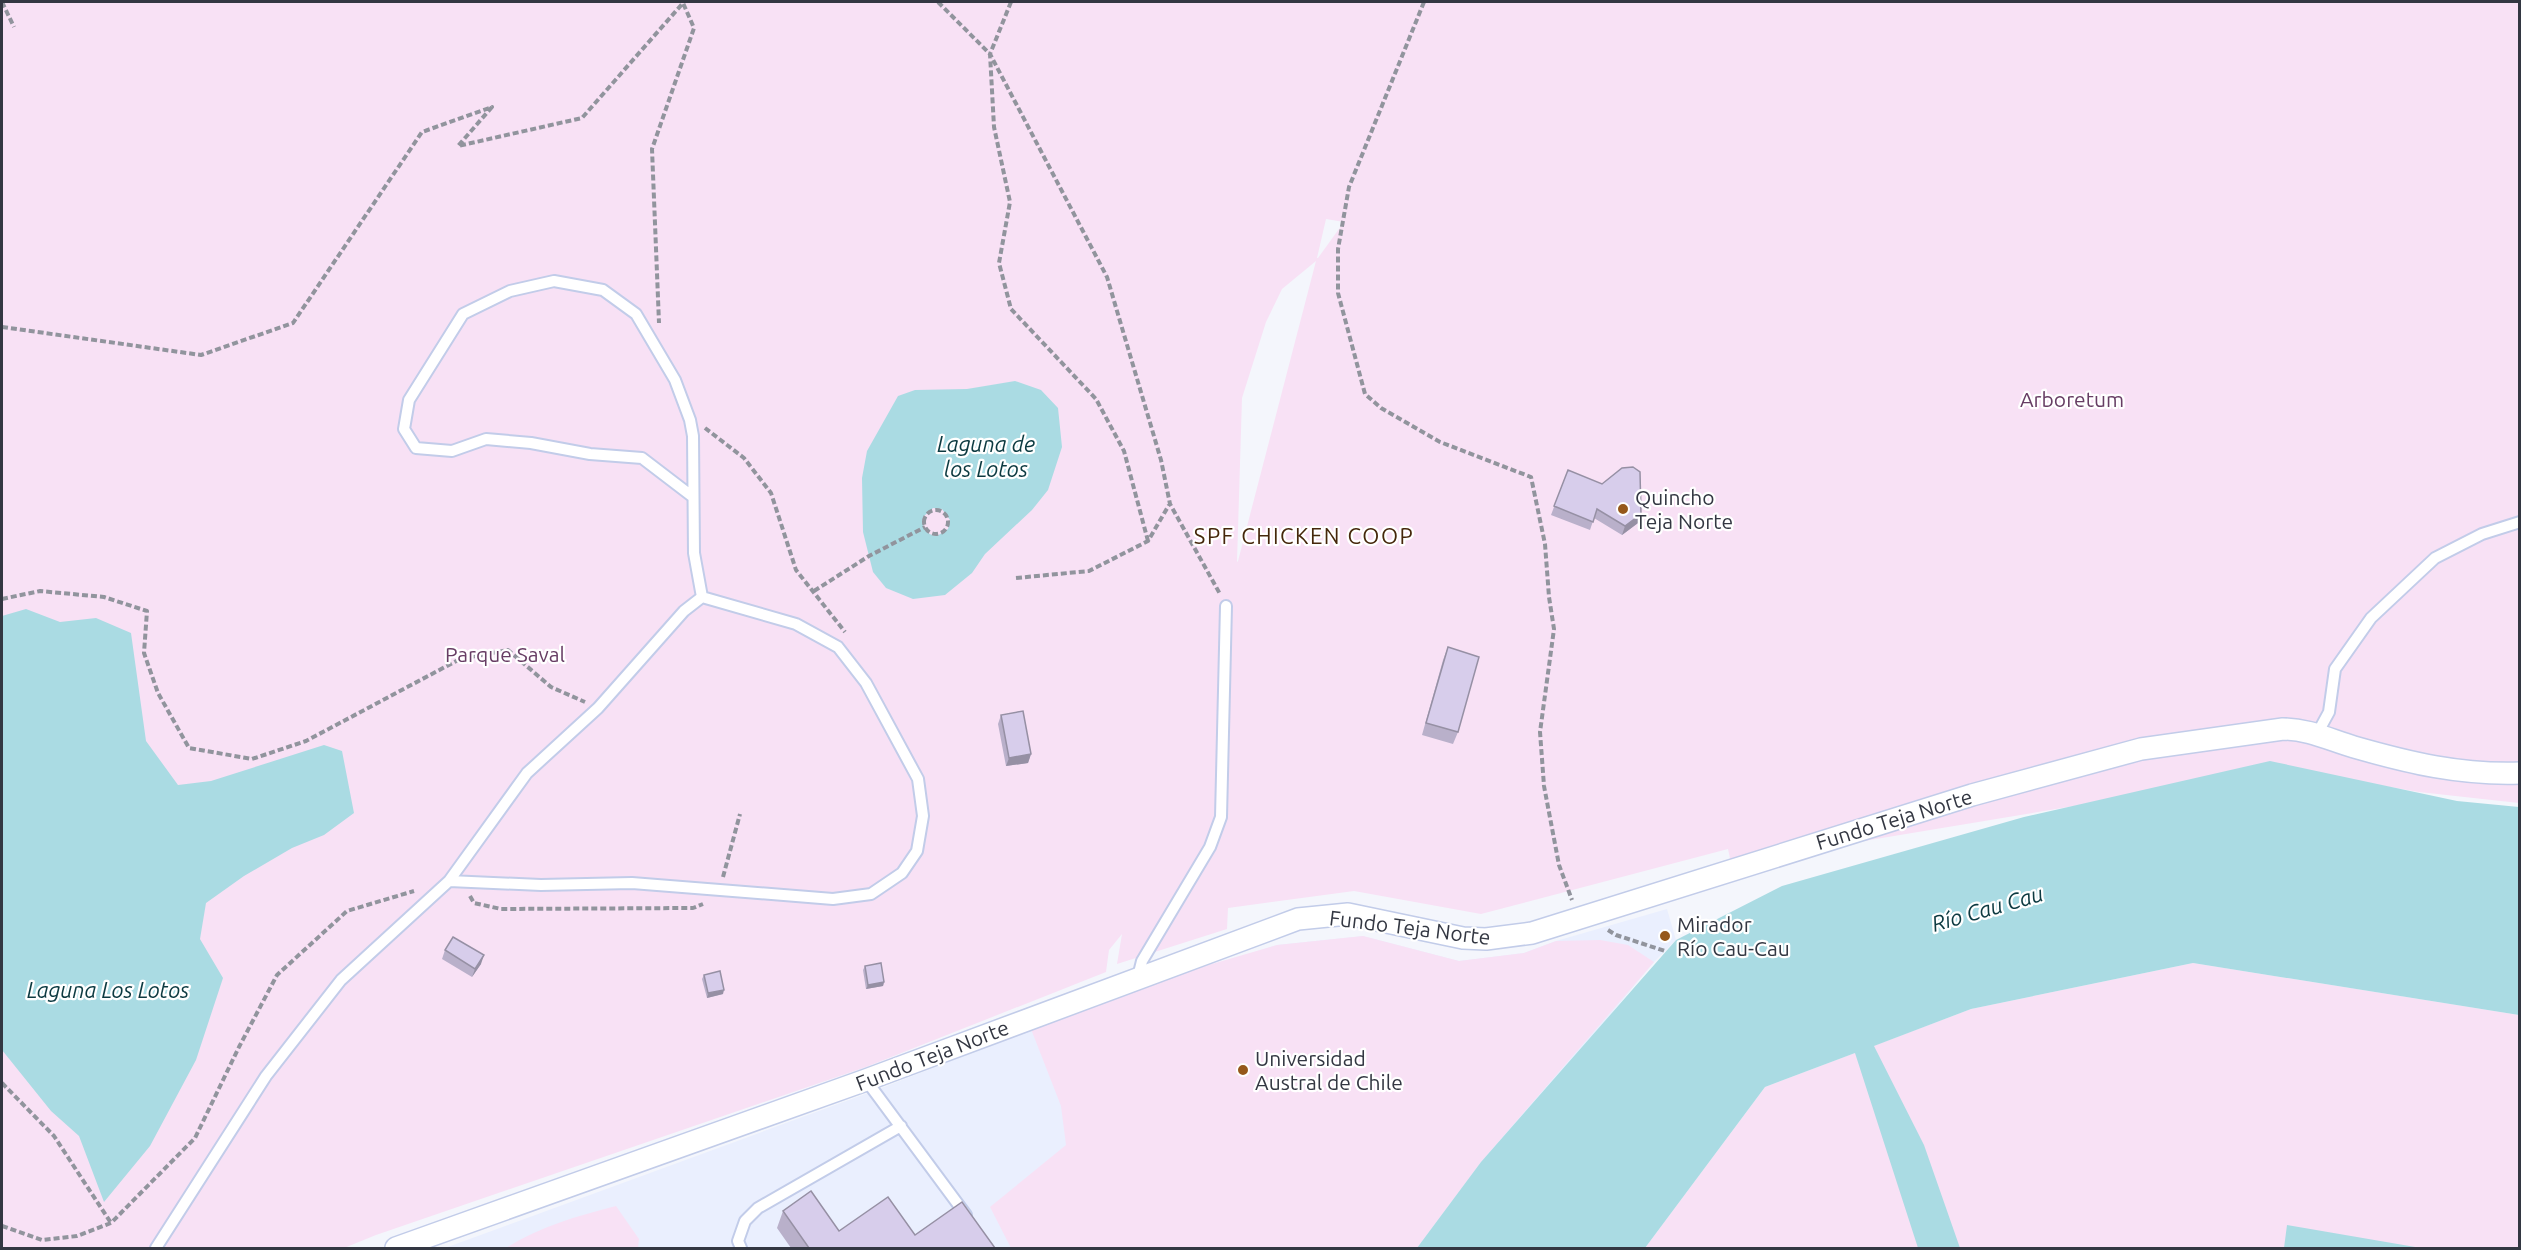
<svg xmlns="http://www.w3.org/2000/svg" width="2521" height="1250" font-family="Ubuntu,sans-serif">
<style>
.built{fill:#eaeffe}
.green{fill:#f8e1f5;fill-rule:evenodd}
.water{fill:#aadbe3;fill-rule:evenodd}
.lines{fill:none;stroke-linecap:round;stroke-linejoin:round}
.service-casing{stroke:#c2cce9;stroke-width:14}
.minor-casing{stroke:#c2cce9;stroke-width:24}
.path{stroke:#91949d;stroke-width:4;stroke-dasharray:6 3;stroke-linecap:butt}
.service{stroke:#fff;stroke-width:10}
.minor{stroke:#fff;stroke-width:21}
.wall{fill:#b9b0ca}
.shaded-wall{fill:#9690a4}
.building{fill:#d7cdeb;stroke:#9690a4;stroke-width:1.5}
.poi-dot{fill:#95581b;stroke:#fff;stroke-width:2}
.labels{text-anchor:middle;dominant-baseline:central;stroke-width:4.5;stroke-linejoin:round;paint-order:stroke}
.park-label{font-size:21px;fill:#673d64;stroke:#fff}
.poi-label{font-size:21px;fill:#333742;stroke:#fff;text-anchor:start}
.street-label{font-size:21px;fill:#333742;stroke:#fff}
.water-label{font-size:22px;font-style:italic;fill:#0c3a41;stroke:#fff}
.neighbourhood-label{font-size:22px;letter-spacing:1.5px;fill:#45270b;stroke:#fff}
</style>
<rect width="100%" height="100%" fill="#f4f6fc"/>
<!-- built -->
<path class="built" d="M1667,909l9,31 -22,22 -237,286h-972l434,-159 255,-99 143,-45 86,-9 96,25 65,-8 32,-12z"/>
<!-- green -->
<path class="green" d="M2,2h2517v801l-100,-11 -150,-26 -189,39 -349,58 -3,-14 -247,65 -127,-23 -126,17 -1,21 -110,35 5,-30 -13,16 -3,22 -240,95 -490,168 -32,13h-342zM1326,219l18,3 -26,36h-1zM1316,261l-78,300 -1,1 5,-164 24,-76 16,-33z
M1363,936l96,25 65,-8 32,-12 44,-1 28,5 26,17 -173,200 -64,86h-406l-21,-41 76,-62 -5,-39 -30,-77 150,-56 96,-28z
M2193,963l326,52v233h-874l120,-161 206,-78z
M616,1206l23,33 -1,9h-132c33,-21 71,-32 110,-42z"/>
<!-- water -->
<path class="water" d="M1015,381l26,9 17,18 4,39 -14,43 -16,20 -47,44 -13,19 -27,22 -32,4 -27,-11 -13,-16 -10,-40 -1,-54 5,-27 31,-55 17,-6 52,-1zM933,508l9,1 8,11 -2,9 -11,7c-11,-1 -16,-9 -14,-19z
M26,609l34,13 36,-4 35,15 15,108 32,44 33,-4 113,-36 18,6 12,62 -30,22 -32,13 -48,28 -38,27 -6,36 23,39 -27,82 -46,86 -46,56 -25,-66 -28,-25 -49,-61v-434z
M2270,761l187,40 62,6v208l-326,-52 -222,46 -97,37 50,99 36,103h-42l-63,-195 -90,34 -120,161h-228l64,-86 195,-222 106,-54 242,-69z
M2287,1225l134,23h-137z"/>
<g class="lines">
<defs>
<path id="service" d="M693,497l-51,-39 -52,-4 -59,-11 -45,-4 -34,12 -36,-3 -12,-19 5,-29 54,-86 47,-23 44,-10 49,9 33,24 39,66 15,40 3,16 1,117 8,44
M2317,734l12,-22 6,-43 36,-51 64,-60 47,-24 38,-12
M1138,977l4,-16 68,-114 11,-30 5,-211
M866,1080l100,135
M156,1248l110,-172 75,-96 108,-99 78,-108 71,-65 86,-97 18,-14 94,27 42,23 28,36 52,96 5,37 -6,35 -15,22 -31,21 -38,5 -201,-16 -91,2 -92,-4
M741,1248l-3,-7 7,-20 13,-13 143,-82"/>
<path id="minor" d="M396,1248l470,-168 432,-161 50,-5 115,24 23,1 46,-6 440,-138 169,-46 142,-20c26,0 47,11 71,18 56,16 106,28 166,26"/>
</defs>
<!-- service casing -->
<use href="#service" class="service-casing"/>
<!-- minor casing -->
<use href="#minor" class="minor-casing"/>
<!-- path -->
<path class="path" d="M2,2l12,25
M938,2l52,52 4,73 16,75 -11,61 12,46 85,90 28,52 24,90
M1011,2l-21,52 117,223 54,183 9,44 50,90
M1424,2l-75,185 -11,62v44l27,101 16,14 59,34 91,35 14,67 4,53 5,32 -14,103 4,54 15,79 13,35
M2,327l199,28 92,-32 129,-191 70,-25 -34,39 124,-28 101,-115 11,25 -42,121 7,174
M705,428l39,30 27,35 25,77 49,62
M924 522a12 12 0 1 1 24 0a12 12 0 1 1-24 0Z
M1016,578l73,-7 59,-30 21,-36
M814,591l55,-35 56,-29
M2,599l38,-8 64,6 43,14 -3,42 14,40 31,55 63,11 54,-18 154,-82 48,-9 43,37 34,15
M723,877l17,-63
M470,896l4,7 27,6 192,-1 10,-4
M1608,930l8,5 49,16
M2,1083l52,53 57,87
M2,1226l40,14 35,-4 34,-13 84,-85 44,-91 38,-72 70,-64 67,-20"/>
<!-- service -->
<use href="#service" class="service"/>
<!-- minor -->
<use href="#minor" class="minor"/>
</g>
<!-- wall -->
<path class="wall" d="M1568,470l70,53 -16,12 -28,-17 -4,12 -39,-15z
M1448,647l10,85 -5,12 -31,-9 21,-75z
M1001,715l30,39 -3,9 -22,3 -8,-42z
M445,950l36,14 -9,13 -30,-18z
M865,966l19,16 -1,4 -17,3 -3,-19z
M704,975l19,19 -16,4 -5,-19z
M783,1211l56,20 76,4 80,13h-204l-14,-20z"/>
<!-- shaded-wall -->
<path class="shaded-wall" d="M1641,514l-3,9 -16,12 3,-9z
M1031,754l-3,9 -22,3 3,-8z
M484,955l-3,9 -9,13 3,-8z
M884,982l-1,4 -17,3 2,-4z
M724,990l-1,4 -16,4 1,-5z"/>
<!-- building -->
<path class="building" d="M1633,467l7,5 1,42 -16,12 -28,-17 -4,13 -39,-16 14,-36 34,14 20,-16z
M1448,647l31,10 -21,75 -32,-9z
M1023,711l8,43 -22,4 -8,-43z
M453,937l31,18 -9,14 -30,-19z
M881,963l3,19 -16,3 -3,-19z
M720,971l4,19 -16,3 -4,-18z
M811,1191l28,40 49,-34 27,38 47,-33 33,46h-186l-26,-37z"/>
<!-- markers -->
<g class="poi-dot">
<circle cx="1623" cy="509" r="6"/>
<circle cx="1665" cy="936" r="6"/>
<circle cx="1243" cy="1070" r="6"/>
</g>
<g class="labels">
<!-- park labels -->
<g class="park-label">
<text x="2072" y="399">Arboretum</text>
<text x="505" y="654">Parque Saval</text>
</g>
<!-- poi labels -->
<g class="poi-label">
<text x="1635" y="497">Quincho<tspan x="1635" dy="24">Teja Norte</tspan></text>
<text x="1677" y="924">Mirador<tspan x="1677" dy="24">Río Cau-Cau</tspan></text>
<text x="1255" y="1058">Universidad<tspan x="1255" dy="24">Austral de Chile</tspan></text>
</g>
<!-- street labels -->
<g class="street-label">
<text transform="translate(1894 819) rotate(-17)">Fundo Teja Norte</text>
<text transform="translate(1410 927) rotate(7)">Fundo Teja Norte</text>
<text transform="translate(932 1055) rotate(-21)">Fundo Teja Norte</text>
</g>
<!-- water labels -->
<g class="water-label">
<text x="986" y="443">Laguna de<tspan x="986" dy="25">los Lotos</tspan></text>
<text transform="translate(1987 908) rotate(-16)">Río Cau Cau</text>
<text x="108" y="989">Laguna Los Lotos</text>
</g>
<!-- neighbourhood labels -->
<g class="neighbourhood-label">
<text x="1304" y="535">SPF CHICKEN COOP</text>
</g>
</g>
<!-- border -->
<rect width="2521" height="1250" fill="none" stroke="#333742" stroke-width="6"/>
</svg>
